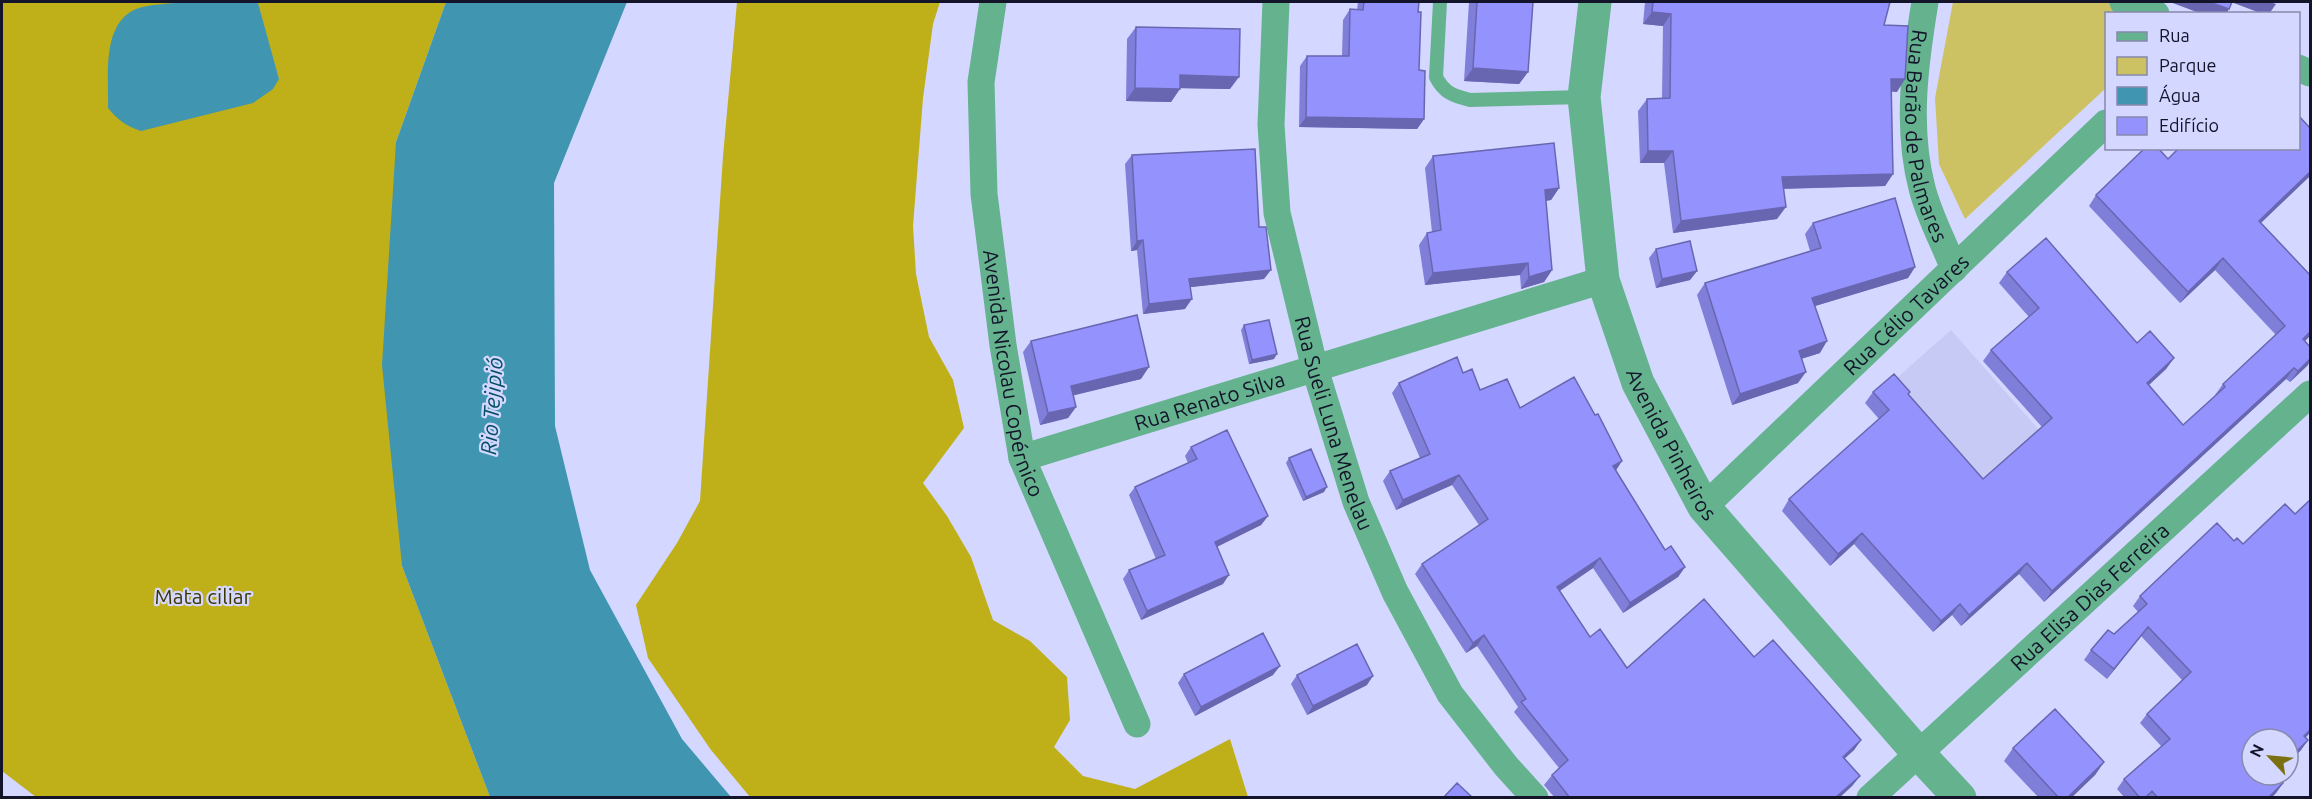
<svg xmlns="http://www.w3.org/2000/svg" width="2312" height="799" font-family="Ubuntu,sans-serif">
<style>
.built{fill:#c8caf6}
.green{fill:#cdc263}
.forest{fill:#bfaf19}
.water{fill:#4095b1}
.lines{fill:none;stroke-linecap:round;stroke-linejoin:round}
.service{stroke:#64b28e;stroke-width:14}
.minor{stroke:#64b28e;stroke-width:27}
.tertiary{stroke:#64b28e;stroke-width:33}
.wall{fill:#7f7ed9}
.shaded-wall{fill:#6866b0}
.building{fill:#9492fc;stroke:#6866b0;stroke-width:1.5}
.labels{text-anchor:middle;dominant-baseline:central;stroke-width:4.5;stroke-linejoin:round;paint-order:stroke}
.street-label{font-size:21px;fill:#13132a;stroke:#d4d7ff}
.park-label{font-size:21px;fill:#3e3700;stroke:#d4d7ff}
.water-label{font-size:22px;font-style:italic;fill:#044f63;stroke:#d4d7ff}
</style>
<rect width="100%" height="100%" fill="#d4d7ff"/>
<!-- built -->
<path class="built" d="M1951,330l88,100 -61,53 -87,-100z"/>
<!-- green -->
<path class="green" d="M1953,2h156l31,11 -34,1v74l-141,131 -26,-55 -4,-66z"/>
<!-- forest -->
<path class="forest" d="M2,2h181l-46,7 142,70 -23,-77h190l-50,140 6,424 88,231h-454l-34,-26z
M737,2h203l-7,22 -10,74 -10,128 3,48 13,63 24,43 11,48 -41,55 24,33 24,41 22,63 37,21 37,36 3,43 -16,27 29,29 52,13 95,-50 18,58h-498l-39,-47 -63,-92 -12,-53 41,-62 23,-42 23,-345z"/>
<!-- water -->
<path class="water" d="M183,2l75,1 21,76 -6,10 -20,14 -112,28c-15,-5 -23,-11 -33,-23 1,-31 -7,-84 28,-99 14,-5 33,-5 47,-7z
M446,2h181l-73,181 1,243 35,144 92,169 49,58h-241l-88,-231 -20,-201 14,-223z"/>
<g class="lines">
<!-- service -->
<path class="service" d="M1440,2l-4,75c8,16 18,19 34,23l114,-3"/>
<!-- minor -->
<g class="minor">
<path id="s1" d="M993,2l-12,80 3,112 19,151 19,113 115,266"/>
<path id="s2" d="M1276,2l-5,123 6,88 38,156 41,133 39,90 55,102 56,72 29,32"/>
<path id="s3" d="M1925,2c-10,61 -19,125 -3,186 7,28 22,55 32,81"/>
<path d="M2123,2l33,12"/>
<path d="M2298,68l12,5"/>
<path id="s4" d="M1022,458l581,-178"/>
<path id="s5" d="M1704,507l402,-384"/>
<path id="s6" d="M1870,798l440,-404"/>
</g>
<!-- tertiary -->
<path class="tertiary" id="s7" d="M1595,2l-11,95 19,183 35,103 66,124 214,246 42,45"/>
</g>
<!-- wall -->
<path class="wall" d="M1358,2h61l-1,10 1,58 5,49 -7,10 -118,-2 1,-61 7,-10h35l1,-36 7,-11 7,1z
M1469,2h64l-5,70 -9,12 -55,-3z
M1645,2h245l-6,23 13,67 -6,-1 2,83 -8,12 -102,3 -6,30 -104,14 -9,-70h-24l-2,-52 9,-12 15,-1 1,-72 -20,-2z
M1136,27l94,62 -50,-1 -9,14 -45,-1 1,-62z
M1132,155l127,72 5,52 -74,8 -5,22 -42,5 -6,-64 -6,1 -6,-87z
M1433,156l126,32 -8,12 -5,1 6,69 -8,12 -23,7 -1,-14 -95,10 -6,-40 8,-12 5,-1 -7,-64z
M2168,159l142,17 -49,47 44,118 3,24 -18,17 -4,-3 -242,223 -25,-28 -58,52 -9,-11 -19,17 -79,-88 -24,22 -48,-55 7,-12 90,-80 -14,-16 8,-11h37l-2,3 75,84 59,-52 -59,-66 8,-11 38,-33 -30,-34 8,-11 130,71 37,15 -8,11 -17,16 34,40 32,-29v-1l8,-11 53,-49 -61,-65 -35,33 -91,-97 7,-11z
M1813,223l102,44 -7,11 -93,28 5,47 -19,6 -3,24 -66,22 -35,-110 8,-12 105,-32 -5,-17z
M1656,249l41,22 -7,9 -34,8 -7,-30z
M1244,325l30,34 -25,5 -8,-34z
M1031,341l110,38 -68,16 3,12 -8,11 -28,7 -17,-73z
M1463,373l17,17 40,18 96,62 49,80 20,17 -7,10 -55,36 -30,-45 -33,23 30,46 37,31 127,-11 107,83 -7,10 -10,9 16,17 -8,10 -13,12h-284l-11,-13 8,-10 7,-7 -45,-56 4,-5 -41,-61 -11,7 -51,-79 7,-10 57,-39 -27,-40 -56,25 -13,-29 7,-10 30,-13 -28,-65 7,-10z
M1191,447l77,69 -7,9 -44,22 6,37 -82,36 -18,-41 6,-9 27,-11 -27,-64 6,-8 53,-24 -3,-7z
M1289,458l35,34 -21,9 -17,-38z
M2140,596l168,144 -7,10 -13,13v-24l-36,36 31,8 -7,10 -5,5h-146l-8,-9 7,-10 38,-32 -22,-24 7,-9 35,-34 -41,-44 -34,43 -23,-19 7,-10 23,-16 24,-22 -5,-6z
M1184,674l89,1 -78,41 -17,-33z
M1297,675l70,10 -60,30 -16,-31z
M2013,748l91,14 -9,13 -24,23h-32l-35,-37z"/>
<!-- shaded-wall -->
<path class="shaded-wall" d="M2170,2h39l20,7 -3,5h-24z
M2231,2h39l6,2 -7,10h-6z
M1652,12l19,2 -8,12 -20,-2z
M1473,68l55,4 -9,12 -55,-3z
M1180,75l59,2 -9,12 -59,-1z
M1891,79h14l-8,13 -14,-1z
M1135,88l45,1 -9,13 -45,-1z
M1306,117l118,2 -7,10 -118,-2z
M1648,151h25l-9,12h-24z
M2310,172v4l-59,56 8,-11z
M1893,174l-8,12 -112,3 9,-12z
M1559,188l-8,12 -15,2 9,-12z
M1786,207l-9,12 -104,14 8,-12z
M1143,240l-6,10 -6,1 6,-10z
M2223,258l-8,12 -35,33 8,-11z
M1528,263l-8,12 -95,10 8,-12z
M1915,267l-7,11 -103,31 7,-11z
M1271,270l-7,9 -81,9 6,-9z
M1552,270l-8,12 -23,7 8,-12z
M1697,271l-7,9 -34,8 6,-9z
M1192,299l-7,10 -42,5 6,-10z
M2310,332v4l-15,15 8,-12z
M1827,341l-7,12 -29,9 8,-11z
M1277,354l-3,5 -25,5 3,-4z
M2174,358l-8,11 -27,25 8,-11z
M2310,359v2l-2,4 -18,17 8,-11z
M1149,367l-8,12 -78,19 8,-12z
M2294,368l-8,11 -242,223 8,-11z
M1806,372l-8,11 -66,22 8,-11z
M1076,407l-8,11 -28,7 8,-12z
M1622,461l-7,11 -2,-6z
M1459,475l-7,10 -56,25 7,-10z
M1327,487l-3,5 -21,9 3,-4z
M1268,516l-7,9 -53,26 7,-9z
M1862,533l-8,11 -24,22 8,-12z
M1600,558l-7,10 -43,29 7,-10z
M2027,563l-8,11 -58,52 8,-11z
M1685,567l-7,10 -55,36 7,-10z
M1229,575l-6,9 -82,36 6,-9z
M1960,604l-8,11 -19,17 8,-11z
M2148,627l-7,9 -34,43 7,-10z
M1484,635l-7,11 -11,7 7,-10z
M1280,666l-7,9 -78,41 6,-9z
M1373,676l-6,9 -60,30 6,-9z
M2310,730v3l-13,13 7,-10z
M1861,740l-7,10 -19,17 8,-10z
M2308,740l-7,10 -13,13v-3z
M2104,762l-9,13 -24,23h-4z
M1860,776l-8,10 -13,12h-4z
M2283,783l-7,10 -5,5h-3z"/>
<!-- building -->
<path class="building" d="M1364,2h55l-1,10h3l-2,58 6,1 -1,48 -118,-2 1,-61h42l1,-47 13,1z
M1477,2h56l-5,70 -55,-4z
M1653,2h237l-6,23 24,1 -3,53h-14l2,95 -111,3 4,30 -105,14 -8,-70h-25l-1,-52 23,-1 1,-84 -19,-2z
M2209,2h23l-3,7z
M1136,27l104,2 -1,48 -59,-2v14l-45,-1z
M2298,115l12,13v44l-51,49 51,54v57l-7,7 7,8v12l-12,12 -4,-3 -242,223 -25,-28 -58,52 -9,-11 -19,17 -79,-88 -24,21 -49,-55 100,-89 -16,-18 21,-18 16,18 -2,2 75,85 69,-61 -61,-68 48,-42 -32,-36 39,-34 91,105 13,-12 24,27 -27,25 36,42 42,-38 -2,-3 62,-58 -62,-68 -35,34 -92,-97 49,-47h13l10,11 11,-11h119z
M1554,143l5,45 -14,2 7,80 -23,7 -1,-14 -95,10 -6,-40 14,-3 -8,-74z
M1255,149l4,78h7l5,43 -82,9 3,20 -43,5 -6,-64 -6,1 -5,-86z
M1895,198l20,69 -103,31 15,43 -28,10 7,21 -66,22 -35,-111 116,-35 -8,-25z
M1690,241l7,30 -35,8 -6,-30z
M1137,315l12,52 -78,19 5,21 -28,6 -17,-72z
M1269,320l8,34 -25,6 -8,-35z
M1457,357l6,16 9,-4 8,21 27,-11 13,29 54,-31 21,38 3,-1 24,47 -9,5 52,84 6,-4 14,21 -55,36 -30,-45 -43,29 33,50 10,-8 27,39 77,-69 50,58 19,-17 88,100 -18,17 17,19 -25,22h-265l-18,-23 16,-15 -47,-58 5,-3 -42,-64 -11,8 -51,-79 66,-45 -29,-44 -56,25 -13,-29 40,-17 -31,-71z
M1227,430l41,86 -53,26 14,33 -82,36 -18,-41 36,-15 -30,-68 62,-28 -6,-12z
M1311,449l16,38 -21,10 -17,-39z
M2310,500v230l-6,6 4,4 -20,20v-21h-36v36h23l8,8 -15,15h-110l-6,-7 -7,7h-5l-16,-19 46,-40 -23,-25 44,-42 -43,-45 -34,42 -23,-19 17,-20 6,4 33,-30 -7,-8 77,-73 17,18 3,-3 6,6 42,-40 10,10z
M1263,633l17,33 -79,41 -17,-33z
M1357,644l16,32 -60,30 -16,-31z
M2055,709l49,53 -37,36h-8l-46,-50z
M1457,783l16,15h-30z"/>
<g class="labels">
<!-- street labels -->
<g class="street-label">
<text stroke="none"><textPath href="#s3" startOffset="136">Rua Barão de Palmares</textPath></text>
<text stroke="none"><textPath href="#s5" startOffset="279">Rua Célio Tavares</textPath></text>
<text stroke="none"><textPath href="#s1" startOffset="375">Avenida Nicolau Copérnico</textPath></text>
<text stroke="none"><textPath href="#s4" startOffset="196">Rua Renato Silva</textPath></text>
<text stroke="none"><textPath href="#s2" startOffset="429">Rua Sueli Luna Menelau</textPath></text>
<text stroke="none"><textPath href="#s7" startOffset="458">Avenida Pinheiros</textPath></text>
<text stroke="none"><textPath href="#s6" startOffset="298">Rua Elisa Dias Ferreira</textPath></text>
</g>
<!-- park labels -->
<g class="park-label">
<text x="203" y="596">Mata ciliar</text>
</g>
<!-- water labels -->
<g class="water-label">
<text transform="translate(491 406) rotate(-86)">Rio Tejipió</text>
</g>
</g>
<!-- border -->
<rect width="2312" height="799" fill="none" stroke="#13132a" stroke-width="6"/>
<!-- legend -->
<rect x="2105" y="12" width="195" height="138" fill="#d4d7ff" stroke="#8789aa" stroke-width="1.5"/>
<rect x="2117" y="32" width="30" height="9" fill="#64b28e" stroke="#8789aa" stroke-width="1.5"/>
<text x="2159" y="42" font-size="18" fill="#13132a">Rua</text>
<rect x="2117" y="57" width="30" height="18" fill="#cdc263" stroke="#8789aa" stroke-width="1.5"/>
<text x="2159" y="72" font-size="18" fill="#13132a">Parque</text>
<rect x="2117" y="87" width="30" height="18" fill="#4095b1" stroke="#8789aa" stroke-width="1.5"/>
<text x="2159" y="102" font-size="18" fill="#13132a">Água</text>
<rect x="2117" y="117" width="30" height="18" fill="#9492fc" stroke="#8789aa" stroke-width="1.5"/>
<text x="2159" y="132" font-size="18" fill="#13132a">Edifício</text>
<!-- north arrow -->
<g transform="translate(2270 757) rotate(296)"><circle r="28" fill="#d4d7ff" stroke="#8789aa" stroke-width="1.5"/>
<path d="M0-4.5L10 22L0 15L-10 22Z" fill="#7b7010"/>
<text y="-9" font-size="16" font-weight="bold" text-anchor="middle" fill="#13132a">N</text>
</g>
</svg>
